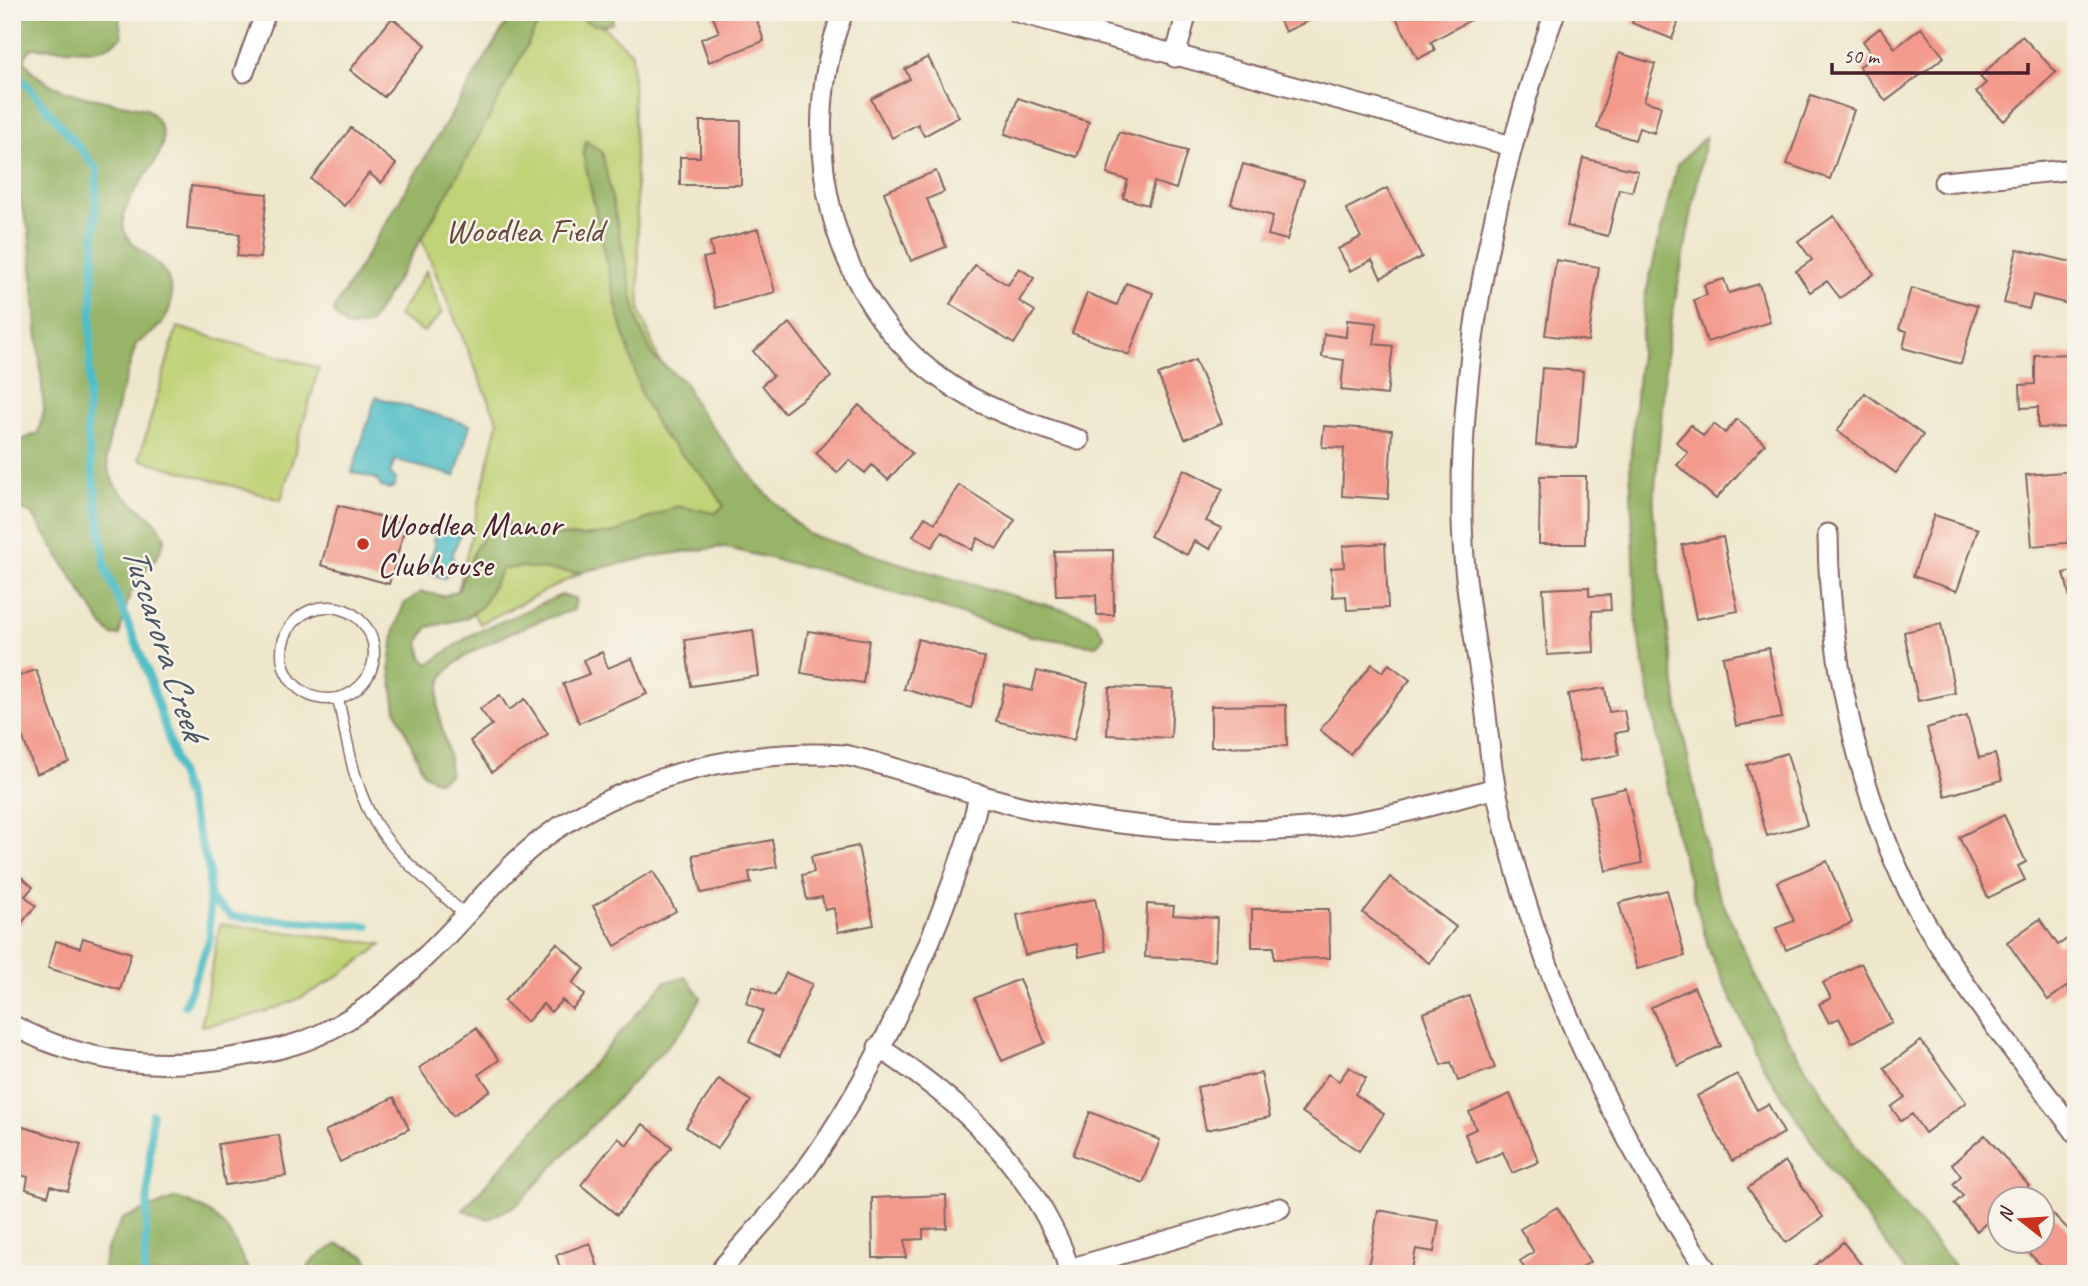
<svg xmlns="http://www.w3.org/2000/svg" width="2088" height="1286" font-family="Caveat,sans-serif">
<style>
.green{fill:#bfd276;stroke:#847850;stroke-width:2}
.forest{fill:#97b467;stroke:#706a49;stroke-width:2}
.water{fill:#4fbdc6;stroke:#4c6e78;stroke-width:2}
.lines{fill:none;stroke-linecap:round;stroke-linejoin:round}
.stream{stroke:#4fbdc6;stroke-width:8}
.building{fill:#f39a8c}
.lane-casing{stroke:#836563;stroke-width:13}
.street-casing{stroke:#836563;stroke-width:23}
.lane{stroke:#fff;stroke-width:10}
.street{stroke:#fff;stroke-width:19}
.poi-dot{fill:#c8321e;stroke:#f7f3e8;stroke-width:2.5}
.labels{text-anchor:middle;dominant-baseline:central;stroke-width:5;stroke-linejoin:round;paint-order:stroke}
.park-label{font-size:35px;fill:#674c3e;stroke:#f7f3e8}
.poi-label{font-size:35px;fill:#4a1f2b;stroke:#f7f3e8;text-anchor:start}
.water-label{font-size:37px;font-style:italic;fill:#4c5661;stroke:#f7f3e8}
</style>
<rect width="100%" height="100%" fill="#f7f3e8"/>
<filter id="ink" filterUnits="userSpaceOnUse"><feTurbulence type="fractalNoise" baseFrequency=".0143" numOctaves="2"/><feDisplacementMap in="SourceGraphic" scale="14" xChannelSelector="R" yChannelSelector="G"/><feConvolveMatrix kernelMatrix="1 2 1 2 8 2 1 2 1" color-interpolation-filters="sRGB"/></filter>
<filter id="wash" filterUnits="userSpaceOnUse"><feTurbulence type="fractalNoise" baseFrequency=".00686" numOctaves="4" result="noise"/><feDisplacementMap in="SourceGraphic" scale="28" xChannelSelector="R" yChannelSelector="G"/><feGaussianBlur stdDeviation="1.57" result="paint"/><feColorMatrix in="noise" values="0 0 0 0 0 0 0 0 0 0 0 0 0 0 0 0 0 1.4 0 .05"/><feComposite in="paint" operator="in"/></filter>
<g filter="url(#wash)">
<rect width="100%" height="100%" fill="#eee7cc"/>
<!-- green -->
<path class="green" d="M531,12h56l45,41 8,258 38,99 116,125 -164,13 -150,76 -22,-33 40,-169 -84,-201z
M426,271l16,42 -18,19 -26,-16z
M177,327l142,41 -38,132 -142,-41z
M220,924l162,20c-59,47 -105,72 -181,82z"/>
<!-- forest -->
<path class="forest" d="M12,12h106l4,25 -15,10 -11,3 -65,-2 -7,11c18,38 85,41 123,50 46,40 -23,72 -24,114 0,30 53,33 48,78 -2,21 -18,32 -35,43 -6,23 -31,97 -29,115 1,12 4,21 11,30 16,19 36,24 47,48 -8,27 -12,22 -26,41 -12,17 -15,38 -20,58l-7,-1 -9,-9 -71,-112 -20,-9v-61l26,-11 6,-23 -15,-180 -17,-55z
M513,12h31c-55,107 -111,212 -175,313l-22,2 -12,-12 -1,-6z
M575,12h37l1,11c-16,6 -26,1 -38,-11z
M1706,136l-38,202 -15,174 25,197 35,172 66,144 84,133 98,116h-53l-77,-103 -68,-105 -53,-113 -35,-123 -38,-202 -7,-163 15,-168 32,-132z
M586,141l16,11 37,174 15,31 31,26 11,23 62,79 32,33 18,16 113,36 164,46 11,7 8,13 -8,10 -65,-10 -200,-63 -108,-26 -62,8 -85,18 -54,-6 -20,2 -20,37 -16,12 -38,9 -9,14 3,17 7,6 42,-29 90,-40 15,3 -2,12c-31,8 -112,39 -130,65 -4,6 -6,19 -6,26 0,27 14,49 11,74l-11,6 -14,-7 -28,-64 -6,-43 5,-39 9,-24 17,-12 22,4 15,-5 18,-44 15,-19 15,-5 39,12 37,1 32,-3 63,-27 38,7 9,-7 -15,-23 -48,-50 -19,-36 -24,-84 -35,-159z
M686,977l15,20 -15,29 -169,179 -29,14 -25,-9 202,-228z
M176,1198c47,14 54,33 74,76h-149l7,-28 14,-27z
M338,1244l27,12 10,18h-72l12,-16z"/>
<!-- water -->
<path class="water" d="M376,397l94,28 -15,51 -60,-16 -5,13 6,6 -1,7 -6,3 -8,-2 -4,-8 -25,-7z
M439,524l23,7 -9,21 -2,20 -7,6 -13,-4 -4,-9 8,-18 -2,-7z"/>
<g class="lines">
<!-- stream -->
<path class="stream" d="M12,67l85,102 -10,264 19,136 42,104 61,196 1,69 -25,67
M209,899l24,18 135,9
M144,1274l8,-160"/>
</g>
<g id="blocks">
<!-- building -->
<path class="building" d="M711,12h43l10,29 -55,21 -8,-23 18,-7z
M1276,12h44l1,3 -36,17z
M1393,12h75l4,7 -41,23 4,8 -17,9z
M1636,12h46l-10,27 -40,-16z
M392,18l34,27 -42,52 -34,-27z
M1880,28l15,20 26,-20 23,29 -58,44 -27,-34 14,-11 -10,-15z
M2022,36l34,36 -52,49 -28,-29 10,-9 -6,-6z
M1619,53l36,11 -11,37 17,5 -7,27 -15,-5 -4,12 -38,-12z
M928,57l31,60 -35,19 -6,-12 -26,14 -21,-39 39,-20 -5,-10z
M1811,95l43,15 -24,69 -43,-15z
M1018,98l71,24 -12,35 -72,-23z
M700,121h41v64h-61v-28h20z
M351,128l45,36 -15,19 -12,-10 -25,33 -33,-27z
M1119,132l68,19 -11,38 -22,-7 -6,23 -25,-7 5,-18 -21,-6z
M1583,158l55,13 -6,21 -13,-3 -11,47 -41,-10z
M1243,164l61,17 -17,59 -19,-5 5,-19 -42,-12z
M936,171l8,21 -17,7 19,48 -35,14 -27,-69z
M191,186l76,8 -7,64 -23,-2 3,-22 -53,-5z
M1387,188l35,69 -41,21 -9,-18 -22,11 -12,-22 23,-12 -15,-28z
M1834,216l40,58 -34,24 -13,-17 -17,11 -14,-21 16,-11 -14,-19z
M758,229l17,63 -59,16 -13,-50 10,-2 -3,-14z
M2017,249l59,14v43l-43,-11 -4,14 -25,-6z
M1556,260l43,7 -11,74 -43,-6z
M975,265l33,20 11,-17 15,10 -15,23 16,10 -21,33 -64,-40z
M1724,279l5,14 30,-9 11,38 -63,20 -13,-42 13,-5 -3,-10z
M1126,283l27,10 -24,62 -57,-22 15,-40 30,12z
M1911,288l66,18 -16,58 -58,-16 4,-17 -8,-2z
M1347,320l30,3 -3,21 19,2 -6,49 -46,-5 3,-30 -22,-3 2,-23 22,3z
M790,323l41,54 -47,36 -22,-28 11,-9 -20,-25z
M2076,354v73l-38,1v-21l-17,1 -1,-23 15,-1v-29z
M1195,360l27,63 -37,16 -27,-64z
M1542,368l41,3 -6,77 -41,-3z
M1865,393l58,42 -27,38 -59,-42z
M859,405l53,48 -24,27 -16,-15 -7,8 -16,-13 -12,13 -21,-20z
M1737,419l28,25 -49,55 -39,-34 11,-12 -12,-11 15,-17 12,11 11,-12 11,9z
M1324,426l68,4 -4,69 -46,-3 2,-48 -22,-1z
M1184,469l39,20 -17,32 15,7 -11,21 -16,-8 -7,14 -37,-19z
M2075,471l1,71 -44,4 -6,-71z
M1540,476h46l-1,68h-46z
M959,485l56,35 -18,29 -19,-11 -6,12 -30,-18 -10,15 -19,-11 12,-19 10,6z
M338,505l68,19 -17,60 -68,-19z
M1934,515l44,14 -21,62 -44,-15z
M1723,537l15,74 -42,8 -14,-74z
M1385,543l3,65 -41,2 -1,-14 -13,1 -2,-29 13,-1 -1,-21z
M1113,550l1,65h-17l-1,-20 -40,1 -2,-45z
M2076,570v49h-1l-11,-46z
M1589,587v9l21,-1 1,15 -19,1 2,41 -47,3 -4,-66z
M1941,624l14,69 -37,8 -14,-69z
M753,630l6,46 -68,10 -6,-46z
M808,631l61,9 -6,43 -62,-10z
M918,639l67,19 -14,50 -67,-19z
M1769,648l13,70 -46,8 -13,-69z
M602,652l6,16 24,-10 15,36 -68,29 -16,-39 26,-10 -6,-14z
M1372,664l10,8 7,-8 21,16 -60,74 -30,-24z
M36,670l33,92 -33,12 -24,-66v-30z
M1037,671l51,12 -14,57 -78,-19 9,-37 27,7z
M1109,687l64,2 -2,49 -64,-3z
M1605,688l4,24 15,-2 4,21 -13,2 4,22 -39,6 -12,-67z
M500,695l9,15 16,-11 23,35 -56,38 -22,-31 22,-16 -12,-16z
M1286,705l1,41 -76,1v-41z
M1967,716l12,42 16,-4 7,26 -57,16 -18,-68z
M1787,753l20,72 -40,11 -20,-71z
M1626,788l16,75 -36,8 -16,-75z
M2004,815l22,47 -8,4 7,14 -37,18 -29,-61z
M772,840l5,27 -28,5 2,11 -50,10 -8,-38z
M858,846l16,79 -36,7 -4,-24 -9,2 -3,-13 -15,3 -5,-25 12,-3 -3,-16z
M1827,861l25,62 -66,27 -10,-22 18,-7 -17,-39z
M12,869l21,18 -8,9 11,10 -24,28z
M653,871l23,40 -61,35 -22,-40z
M1390,877l66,50 -27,36 -66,-50z
M1667,890l18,66 -48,13 -18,-66z
M1095,899l11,52 -27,6 -2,-13 -52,11 -8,-40z
M1147,904l27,2 -1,9 44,3 -2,43 -70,-4z
M1252,909h77l1,49 -56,1v-12h-22z
M2040,919l18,26 18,-12v47l-28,20 -41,-58z
M83,938l48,15 -11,37 -72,-22 8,-27 24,7z
M557,943l28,26 -13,14 13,12 -13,14 -10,-9 -11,12 -8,-8 -16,18 -23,-21z
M1861,963l31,59 -40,21 -13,-25 -10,5 -10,-19 12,-6 -8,-15z
M786,973l26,11 -32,72 -31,-14 14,-31 -17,-8 7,-17 22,10z
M1019,979l26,64 -43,18 -27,-63z
M1694,987l27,59 -43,20 -27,-59z
M1469,996l26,72 -37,13 -7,-19 -10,3 -18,-52z
M476,1028l23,32 -20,14 11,16 -37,26 -34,-48z
M1921,1041l45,61 -41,31 -13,-19 -11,7 -10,-14 14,-10 -21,-29z
M1349,1067l17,11 -11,16 29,20 -25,37 -57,-39 26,-38 11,7z
M1261,1073l9,44 -64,13 -9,-43z
M1737,1074l20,36 11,-6 16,29 -52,28 -35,-65z
M719,1079l32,22 -34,48 -31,-22z
M1510,1094l29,68 -27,11 -9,-21 -26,11 -12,-29 11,-5 -7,-17z
M394,1097l15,32 -69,33 -15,-31z
M1090,1112l70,28 -17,43 -70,-28z
M13,1124l68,20 -13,47 -17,-5 -3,10 -22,-7 2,-12 -16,-4z
M643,1124l29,23 -55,68 -36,-30 37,-47 9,7z
M279,1135l7,41 -61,9 -7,-41z
M1985,1135l44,51 -14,12h-15v13l-23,20 -23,-27 9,-8 -10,-12 8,-8 -9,-12z
M1785,1161l38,56 -37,26 -38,-55z
M946,1195l1,33 -24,1v10l-18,1 1,18h-33l-1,-60z
M1557,1207l33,55 -20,12h-42l-8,-13 14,-9 -14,-23z
M1378,1210l61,11 -5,31 -18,-3 -5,25h-44z
M2053,1214l23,23v37h-26l-28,-28 5,-6h15v-15z
M1843,1242l26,32h-59l-2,-3z
M590,1243l10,31h-38l-6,-19z"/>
</g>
</g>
<g filter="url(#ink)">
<use href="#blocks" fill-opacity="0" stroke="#836563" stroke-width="2"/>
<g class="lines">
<defs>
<path id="lane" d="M282 653a46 46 0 1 1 92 0a46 46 0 1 1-92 0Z
M338,699c10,43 15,90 40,128 22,34 58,61 87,88"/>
<path id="street" d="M843,12c-49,126 -14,288 100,368 40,29 89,44 136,60
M1017,12l495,134
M1555,12c-58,160 -96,336 -93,508 1,57 12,115 21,171 5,33 6,67 13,99 37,173 115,337 213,484
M1175,57l12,-45
M244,72l22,-60
M1944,182l132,-13
M1828,534c1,133 36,293 108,406 42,67 92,130 140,193
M12,1025c74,40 149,46 230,31 28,-5 55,-10 81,-23 40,-19 74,-49 105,-79 45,-42 81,-96 133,-128 84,-53 184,-77 283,-71 67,14 131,43 199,56 89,17 186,25 276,16 60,-6 118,-23 176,-39
M878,1047c67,43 124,93 164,162 11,20 24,42 27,65
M723,1267c23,-26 48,-52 70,-80 67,-87 123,-203 160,-306 10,-29 21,-57 26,-87
M1069,1269l211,-61"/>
</defs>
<!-- lane casing -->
<use href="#lane" class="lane-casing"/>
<!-- street casing -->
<use href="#street" class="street-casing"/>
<!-- lane -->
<use href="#lane" class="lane"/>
<!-- street -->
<use href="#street" class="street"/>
</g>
</g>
<!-- markers -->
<circle class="poi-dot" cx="363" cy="544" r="7"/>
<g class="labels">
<!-- park labels -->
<g class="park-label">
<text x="524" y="230">Woodlea Field</text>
</g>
<!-- poi labels -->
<g class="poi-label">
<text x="377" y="524">Woodlea Manor<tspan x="377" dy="40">Clubhouse</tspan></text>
</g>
<!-- water labels -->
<g class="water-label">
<text transform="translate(165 642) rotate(72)">Tuscarora Creek</text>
</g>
</g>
<!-- margin -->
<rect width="2088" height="1286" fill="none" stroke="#f7f3e8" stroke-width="42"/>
<!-- north arrow -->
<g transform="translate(2021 1220) rotate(287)"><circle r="33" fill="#f7f3e8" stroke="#b29e9c" stroke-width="2"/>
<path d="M0-5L12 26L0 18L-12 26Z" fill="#c8321e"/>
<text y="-10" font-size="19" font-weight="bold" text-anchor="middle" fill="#4a1f2b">N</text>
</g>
<!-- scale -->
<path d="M1832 63v10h196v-10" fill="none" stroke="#4a1f2b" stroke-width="3.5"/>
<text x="1843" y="63" font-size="21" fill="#4a1f2b" stroke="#f7f3e8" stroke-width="5" paint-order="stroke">50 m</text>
</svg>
